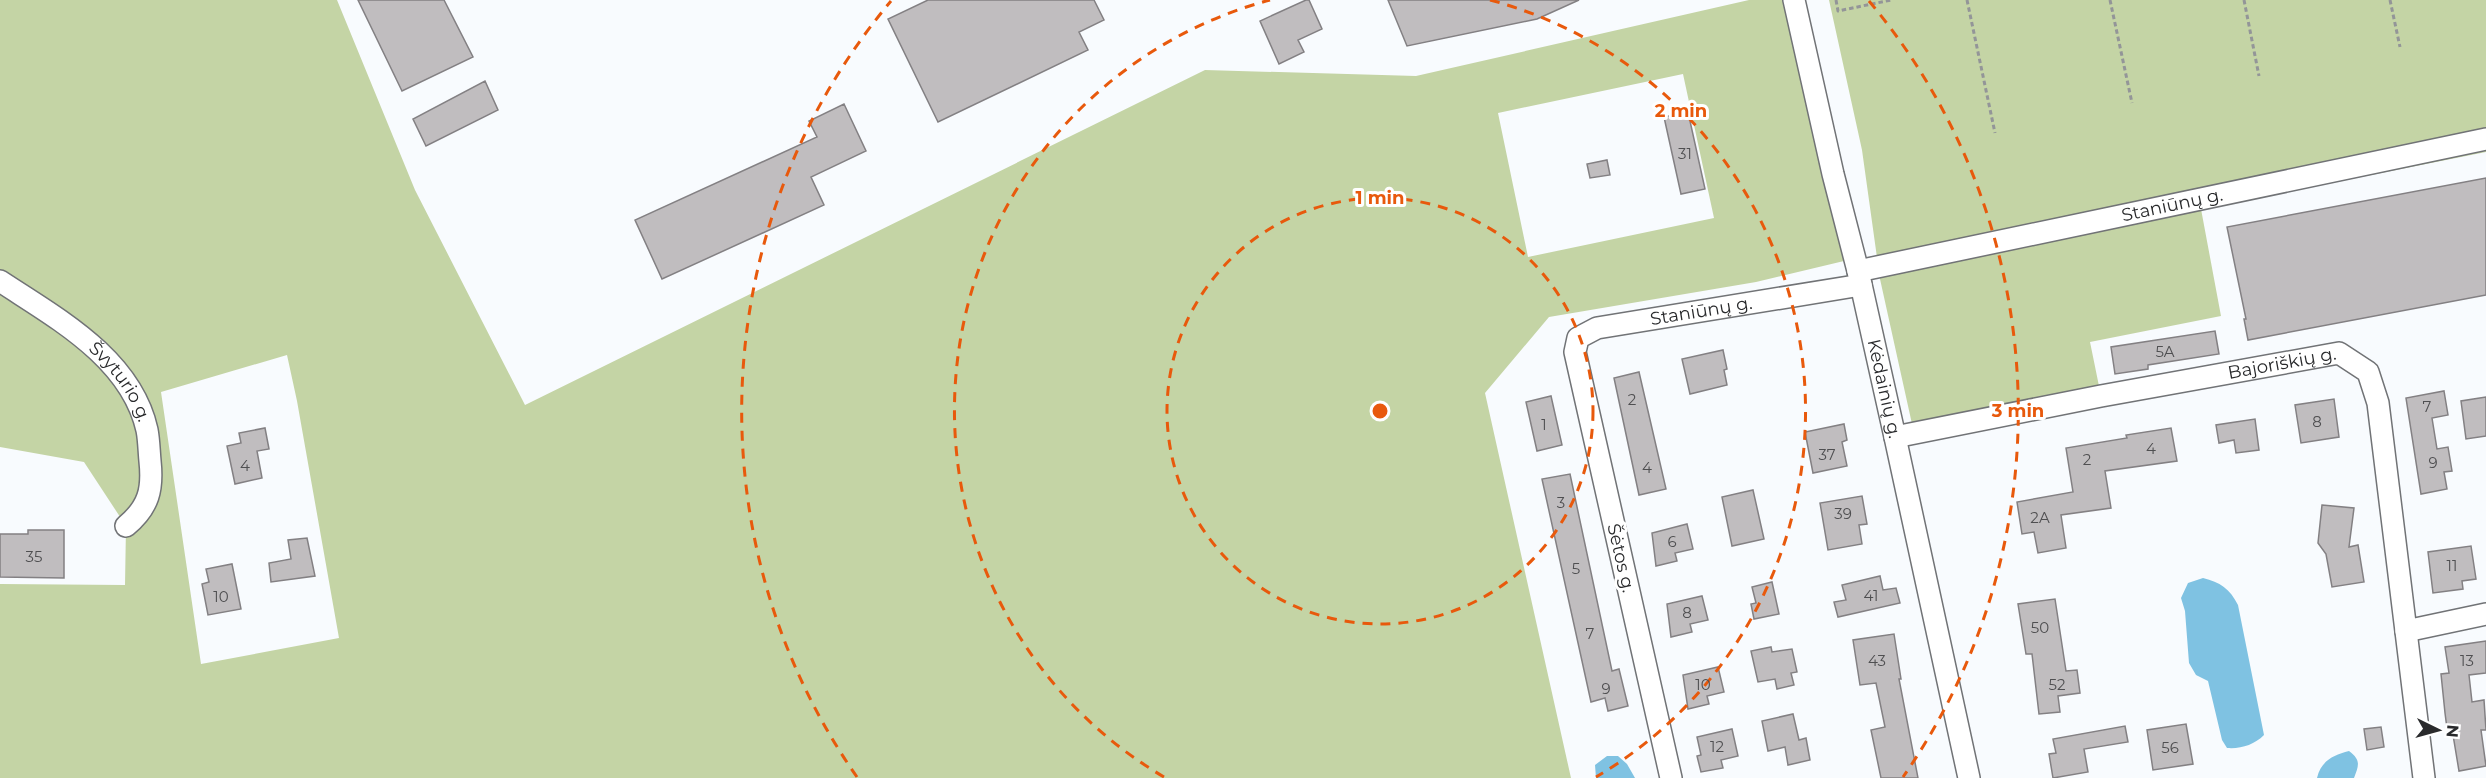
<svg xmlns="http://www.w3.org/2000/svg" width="2486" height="778" font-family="Montserrat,sans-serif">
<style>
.green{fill:#c4d4a5;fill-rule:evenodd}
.water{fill:#7fc2e2}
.building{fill:#c0bdbf;stroke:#838083;stroke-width:1.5}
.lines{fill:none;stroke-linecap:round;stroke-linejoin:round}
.minor-casing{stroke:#717376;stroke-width:24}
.path{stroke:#939598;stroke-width:3;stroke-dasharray:4.5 3;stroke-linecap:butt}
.minor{stroke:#fff;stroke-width:21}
.ring{fill:none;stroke:#e8590c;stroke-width:3;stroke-dasharray:10 8}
.labels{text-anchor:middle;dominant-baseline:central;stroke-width:6;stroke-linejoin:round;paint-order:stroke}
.number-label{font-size:15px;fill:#4f4f51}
.street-label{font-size:18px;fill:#292a2c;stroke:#fff}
.centre{fill:#e8590c;stroke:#fff;stroke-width:3}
.ring-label{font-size:18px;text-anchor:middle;font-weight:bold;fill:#e8590c;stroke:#fff;stroke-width:6;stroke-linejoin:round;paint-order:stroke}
</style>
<rect width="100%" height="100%" fill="#f8fbfe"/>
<!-- green -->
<path class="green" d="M0,0h337l78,190 110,215 680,-335 211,6 333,-76h36l59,261 -88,21 -207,35 -64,76 86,385h-1571v-194l125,1 1,-59 -42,-64 -84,-15zM1683,74l31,144 -186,39 -30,-144zM287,355l10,46 42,237 -138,26 -40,-272z
M1829,0h657v152l-285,57 20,107 -131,26 10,49 -188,33 -32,-145 -18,-129z"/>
<!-- water -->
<path class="water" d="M2203,578c17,4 27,11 35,27l26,130c-10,10 -23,14 -37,13l-5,-8 -14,-59 -12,-6 -7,-12 -4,-52 -4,-13 7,-15z
M2349,751c12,9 10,14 5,27h-37c4,-17 16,-23 32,-27z
M1607,756h11l9,8 8,14h-39l-1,-13z"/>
<!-- building -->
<path class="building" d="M358,0h86l29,57 -71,34z
M928,0h166l10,20 -25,12 9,18 -150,72 -50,-103z
M1306,0h3l13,29 -24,11 6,12 -25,12 -19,-43z
M1388,0h191l-42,19 -130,27z
M485,81l13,29 -72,36 -13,-27z
M844,104l22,47 -55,26 13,28 -162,74 -27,-59 182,-83 -8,-16z
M1688,112l17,77 -24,5 -17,-77z
M1607,160l3,15 -20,3 -3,-14z
M2486,178v117l-238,45 -4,-21h2l-19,-92z
M2215,331l4,23 -71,11v4l-33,5 -4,-27z
M1723,350l4,19 -3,1 3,15 -37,9 -8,-35z
M1639,372l27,117 -27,6 -25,-117z
M2444,391l4,24 -16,3 5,31 11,-2 4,24 -8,1 3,17 -26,5 -15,-96z
M1551,396l11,49 -25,6 -11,-49z
M2486,397v39l-20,3 -5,-38z
M2334,399l5,38 -38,6 -6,-38z
M2255,419l4,31 -23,3 -2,-13 -15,3 -3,-18z
M1844,424l3,16 -5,2 5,24 -34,7 -8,-41z
M265,428l4,21 -12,2 5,27 -27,6 -8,-38 14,-3 -2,-10z
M2171,428l6,33 -72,10 6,37 -50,7 5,33 -28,5 -4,-21 -12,2 -5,-32 56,-10 -7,-44 61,-10 -1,-3z
M1570,474l42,197 7,-2 9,37 -20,5 -3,-13 -14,4 -49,-223z
M1753,490l11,49 -32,7 -10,-49z
M1862,496l5,28 -8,1 3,19 -34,6 -8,-47z
M2322,505l32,3 -5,39 9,-2 6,37 -32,5 -6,-33 -8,-11z
M1687,524l6,25 -18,4 2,8 -21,5 -4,-33z
M28,530h36v48l-64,-1v-43h28z
M307,538l8,38 -44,6 -2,-19 22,-4 -3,-19z
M2471,546l5,33 -14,2 1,8 -30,4 -5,-41z
M232,564l9,45 -33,6 -6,-31 7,-2 -3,-13z
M1880,576l3,14 13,-2 4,15 -62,14 -4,-15 12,-2 -4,-15z
M1772,582l7,32 -25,5 -3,-15 5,-1 -4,-16z
M1702,596l6,24 -18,4 2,8 -21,5 -4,-33z
M2055,599l11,72 11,-1 3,23 -22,3 2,16 -21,2 -7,-60h-6l-8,-50z
M1894,634l7,45h-2l19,99h-37l-10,-48 14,-3 -9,-44 -16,2 -7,-45z
M2486,641v32l-17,2 3,27 12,-2 2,30h-5l5,36 -27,5 -6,-36 -5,1 -3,-23 -4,-39 8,-1 -4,-26z
M1771,647l1,5 20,-3 5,23 -6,1 3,12 -17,4 -2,-10 -17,3 -7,-31z
M1718,667l6,25 -17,4 2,8 -21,5 -5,-34z
M1793,714l6,26 7,-2 4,22 -22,5 -3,-18 -17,4 -6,-30z
M2186,724l7,40 -40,6 -6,-40z
M2125,726l3,16 -44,7 4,23 -35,6 -4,-24 7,-1 -3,-14z
M2381,727l3,20 -17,3 -3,-21z
M1732,729l6,27 -17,4 2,8 -22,4 -4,-16 4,-1 -4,-18z"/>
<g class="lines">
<defs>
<g id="minor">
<path id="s1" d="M1794,0l39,174 25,97 37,166 74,341"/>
<path id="s2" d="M1858,271l628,-132"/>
<path id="s3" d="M0,281c56,37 131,77 147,149 2,10 2,21 3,31 3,28 -1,46 -24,65"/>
<path id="s4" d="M1895,437l206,-41 238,-43 29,19 10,31 46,375"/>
<path d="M2406,631l80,-17"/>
<path id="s5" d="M1671,778l-96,-426 3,-14 19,-10 264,-43"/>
</g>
</defs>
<!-- minor casing -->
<use href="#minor" class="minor-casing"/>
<!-- path -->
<path class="path" d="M1836,0l2,11 53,-11
M1967,0l28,133
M2110,0l22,103
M2244,0l15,76
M2390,0l10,47"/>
<!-- minor -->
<use href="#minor" class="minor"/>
</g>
<!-- distance rings -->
<g class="ring">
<circle cx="1380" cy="411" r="213"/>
<path d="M1164 777A425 425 0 0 1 1270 0M1490 0A425 425 0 0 1 1596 777"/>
<path d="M857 777A638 638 0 0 1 891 1M1869 1A638 638 0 0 1 1903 777"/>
</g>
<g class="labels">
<!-- number labels -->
<g class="number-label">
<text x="1685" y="153">31</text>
<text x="2165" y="351">5A</text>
<text x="1632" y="399">2</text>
<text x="2427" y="406">7</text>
<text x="2317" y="421">8</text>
<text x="1544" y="424">1</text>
<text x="2151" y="448">4</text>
<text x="1827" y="454">37</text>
<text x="2087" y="459">2</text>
<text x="2433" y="462">9</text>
<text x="245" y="465">4</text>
<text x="1647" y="467">4</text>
<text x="1561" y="502">3</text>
<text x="1843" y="513">39</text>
<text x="2040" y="517">2A</text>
<text x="1672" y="541">6</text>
<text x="34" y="556">35</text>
<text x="2452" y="565">11</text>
<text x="1576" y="568">5</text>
<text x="1871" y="595">41</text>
<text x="221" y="596">10</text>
<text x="1687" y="612">8</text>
<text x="2040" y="627">50</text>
<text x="1590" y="633">7</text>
<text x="1877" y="660">43</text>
<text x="2467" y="660">13</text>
<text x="1703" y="684">10</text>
<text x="2057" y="684">52</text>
<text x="1606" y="688">9</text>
<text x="1717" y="746">12</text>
<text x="2170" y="747">56</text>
</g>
<!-- street labels -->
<g class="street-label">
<text stroke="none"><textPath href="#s2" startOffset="321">Staniūnų g.</textPath></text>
<text stroke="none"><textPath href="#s5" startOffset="578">Staniūnų g.</textPath></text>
<text stroke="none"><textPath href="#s4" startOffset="394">Bajoriškių g.</textPath></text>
<text stroke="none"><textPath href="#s3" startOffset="159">Švyturio g.</textPath></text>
<text stroke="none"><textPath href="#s1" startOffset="399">Kėdainių g.</textPath></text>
<text transform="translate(1621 558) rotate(77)">Šėtos g.</text>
</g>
</g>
<circle cx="1380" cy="411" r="9" class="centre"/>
<g class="ring-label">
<text x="1681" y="117">2 min</text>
<text x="1380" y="204">1 min</text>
<text x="2018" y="417">3 min</text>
</g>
<!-- north arrow -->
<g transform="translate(2438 730) rotate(95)" stroke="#ffffff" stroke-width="4.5" paint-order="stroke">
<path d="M0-4.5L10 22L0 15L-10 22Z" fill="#292a2c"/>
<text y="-9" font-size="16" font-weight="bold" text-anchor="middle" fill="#292a2c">N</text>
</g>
</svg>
